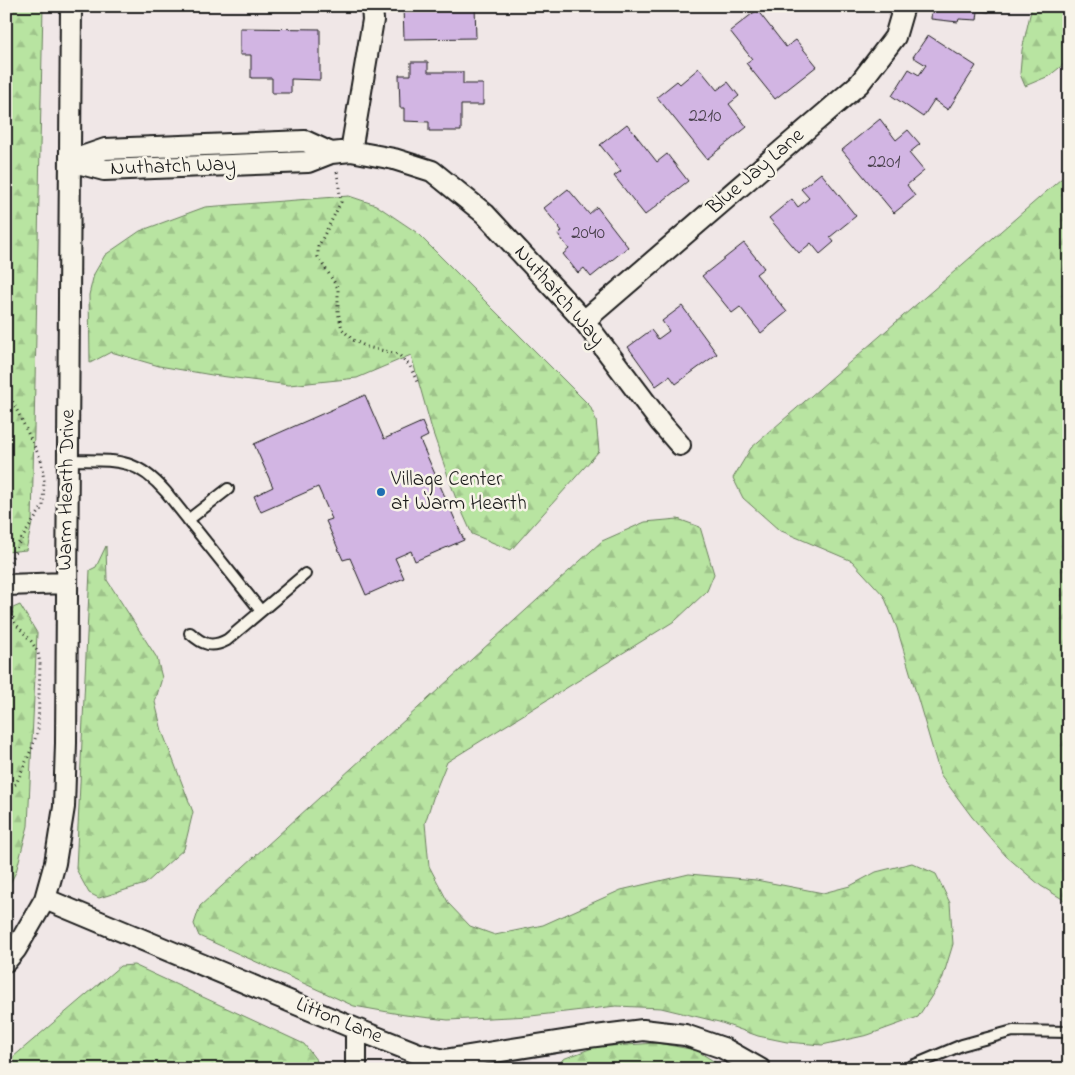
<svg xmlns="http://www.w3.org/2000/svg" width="1075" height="1075" font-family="'Indie Flower',sans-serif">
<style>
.forest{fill:url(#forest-firs);stroke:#6a805e}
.building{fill:#d2b5e3;stroke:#1c1c1c}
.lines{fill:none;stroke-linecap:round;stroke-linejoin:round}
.service-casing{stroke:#1c1c1c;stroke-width:14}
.minor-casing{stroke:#1c1c1c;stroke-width:24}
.path{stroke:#1c1c1c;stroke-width:3;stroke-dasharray:1 4;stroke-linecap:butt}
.service{stroke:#f7f3e8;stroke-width:10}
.minor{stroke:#f7f3e8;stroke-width:20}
.poi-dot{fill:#1f6fb2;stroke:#f7f3e8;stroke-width:2}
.labels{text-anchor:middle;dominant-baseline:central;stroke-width:5;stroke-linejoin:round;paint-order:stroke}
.number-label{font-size:19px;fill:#4a424e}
.street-label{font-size:21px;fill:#1c1c1c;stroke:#f7f3e8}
.poi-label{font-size:21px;fill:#1c1c1c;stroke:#f7f3e8;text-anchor:start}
</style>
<defs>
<pattern id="forest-firs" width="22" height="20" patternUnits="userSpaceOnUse" patternTransform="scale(1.25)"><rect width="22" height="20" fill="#b8e4a1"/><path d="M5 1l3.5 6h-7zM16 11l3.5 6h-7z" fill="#9ec38a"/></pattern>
</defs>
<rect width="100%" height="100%" fill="#f0e7e7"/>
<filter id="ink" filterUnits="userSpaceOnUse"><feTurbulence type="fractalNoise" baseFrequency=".02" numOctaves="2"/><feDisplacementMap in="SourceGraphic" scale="10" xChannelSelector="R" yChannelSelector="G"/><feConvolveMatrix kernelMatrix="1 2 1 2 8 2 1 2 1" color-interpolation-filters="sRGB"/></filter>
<g filter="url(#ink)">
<!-- forest -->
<path class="forest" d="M6,6h37l-11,517 -6,27 -20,2z
M1032,6h37v54l-20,16 -24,10 -5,-12 2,-24z
M1069,172v731l-28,-17 -35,-30 -34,-39 -32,-43 -43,-146 -13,-32 -32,-35 -73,-31 -36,-32 -10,-20 18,-30z
M349,196l27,9 40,27 174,174 6,14 3,31 -88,99 -39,-16 -17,-38 -22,-63 -22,-78 -54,23 -68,7 -77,-10 -53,-9 -48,-14 -21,11 -1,-68 5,-21 11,-19 35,-24 65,-24z
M678,519l22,8 14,47 -7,17 -31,29 -229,142 -12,30 -10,31 4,43 20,38 21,22 25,9 48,-10 78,-35 68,-16 67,6 67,13 27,-7 26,-14 36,-9 24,11 14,29 3,41 -11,36 -24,37 -50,18 -46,10 -35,-3 -29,-6 -39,-14 -58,-14 -45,-2 -85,10 -83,4 -43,-5 -51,-9 -155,-70 -5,-12 6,-18 402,-365 43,-19z
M106,546l1,34 50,78 5,20 -7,24 7,29 31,81 -9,37 -39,35 -46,14 -10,-5 -13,-24 14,-299 6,-3z
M20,605l17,28 -9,193 -12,46 -10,19v-280z
M134,965l170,79 19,25h-317v-6l114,-97z
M657,1043l39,7 30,19h-170l7,-10 32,-12z"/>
<!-- building -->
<path class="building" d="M403,6h72l1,32 -72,1z
M786,6h67v5l-67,-1z
M932,6h58l-1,6 -11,-1 -1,9 -18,-1 -1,3 -27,-3z
M757,10l29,37 10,-7 21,26 -42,33 -29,-36 6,-4 -22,-28z
M240,28l80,1v51l-29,-1v14h-19v-15h-21v-23h-11z
M928,35l48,31 -28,44 -14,-10 -11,17 -31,-21 17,-27 10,6 7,-10 -13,-8z
M411,62h17v10h35v12h20v21h-22v26h-32v-9l-25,-1v-13h-4l-1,-33h12z
M699,68l18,22 11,-8 11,14 -10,8 18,23 -40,32 -50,-62 20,-16 3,3z
M880,119l16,21 12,-10 12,14 -11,9 15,18 -17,14 8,11 -21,17 -52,-63z
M627,124l30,38 10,-8 21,27 -43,34 -31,-39 7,-5 -21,-26z
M821,173l35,43 -26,21 4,5 -14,12 -9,-11 -12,10 -30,-35 23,-19 6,8 11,-9 -8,-9z
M568,189l21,25 8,-7 31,40 -37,30 -7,-9 -6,5 -15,-19 6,-5 -11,-15 4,-3 -18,-23z
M744,243l20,25 -8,6 31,38 -26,21 -21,-26 -8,6 -30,-37z
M682,306l35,48 -41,30 -6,-8 -14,10 -28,-39 23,-17 7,9 11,-8 -7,-10z
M365,395l19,44 38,-17 6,14 -8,4 44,100 -49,21 -4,-10 -16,7 9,20 -38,17 -16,-37 -7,2 -17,-39 6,-2 -14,-32 -57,25 -7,-16 19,-9 -19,-43z"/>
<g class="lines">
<defs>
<path id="service" d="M68,460c45,1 66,-5 98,32l95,119
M188,520l40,-31
M190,633c13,12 22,15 37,7l78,-66
M905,1069l57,-24 51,-14 56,1"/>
<path id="minor" d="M351,151l22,-131 -1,-14
M70,161l34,9 204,-8 23,-9 20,-2 43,8 38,12 53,43 99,107 77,102 19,22
M70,161l35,-12 200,-8 26,12
M584,321l275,-237 36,-47 9,-31
M6,585l60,-2
M45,899l311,130 63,25 25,6 144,-23 55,-7 42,5 38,13 37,21
M6,961l10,-12 29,-50 10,-36 9,-56 2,-64 5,-737
M356,1029v40"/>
</defs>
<!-- service casing -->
<use href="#service" class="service-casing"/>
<!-- minor casing -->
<use href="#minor" class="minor-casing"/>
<!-- path -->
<path class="path" d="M337,172l4,30 -23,45v10l20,31v24l4,17 11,11 14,7 31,7 12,12 8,18
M6,388l35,72 3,20 -1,26 -26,40 -8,19
M6,789l10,-5 16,-36 6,-18 2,-66 -2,-12 -7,-11 -16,-18 -7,-19"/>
<!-- service -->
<use href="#service" class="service"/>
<!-- minor -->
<use href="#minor" class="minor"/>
</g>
</g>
<!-- markers -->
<circle class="poi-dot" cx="381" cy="492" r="5"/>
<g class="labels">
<!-- number labels -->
<g class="number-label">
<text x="705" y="116">2210</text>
<text x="884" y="162">2201</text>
<text x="588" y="233">2040</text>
</g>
<!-- street labels -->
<g class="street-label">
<text transform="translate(173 167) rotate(-2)">Nuthatch Way</text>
<text transform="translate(756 172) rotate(-41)">Blue Jay Lane</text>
<text transform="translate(559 296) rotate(49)">Nuthatch Way</text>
<text transform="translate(67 490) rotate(-89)">Warm Hearth Drive</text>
<text transform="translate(339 1021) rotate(22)">Litton Lane</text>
</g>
<!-- poi labels -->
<g class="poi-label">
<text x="391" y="480">Village Center<tspan x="391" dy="24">at Warm Hearth</tspan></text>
</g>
</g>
<!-- margin -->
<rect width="1075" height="1075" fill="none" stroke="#f7f3e8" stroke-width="25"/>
<rect x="12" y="12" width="1050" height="1050" fill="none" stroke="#1c1c1c" stroke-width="2" filter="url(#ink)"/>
</svg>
